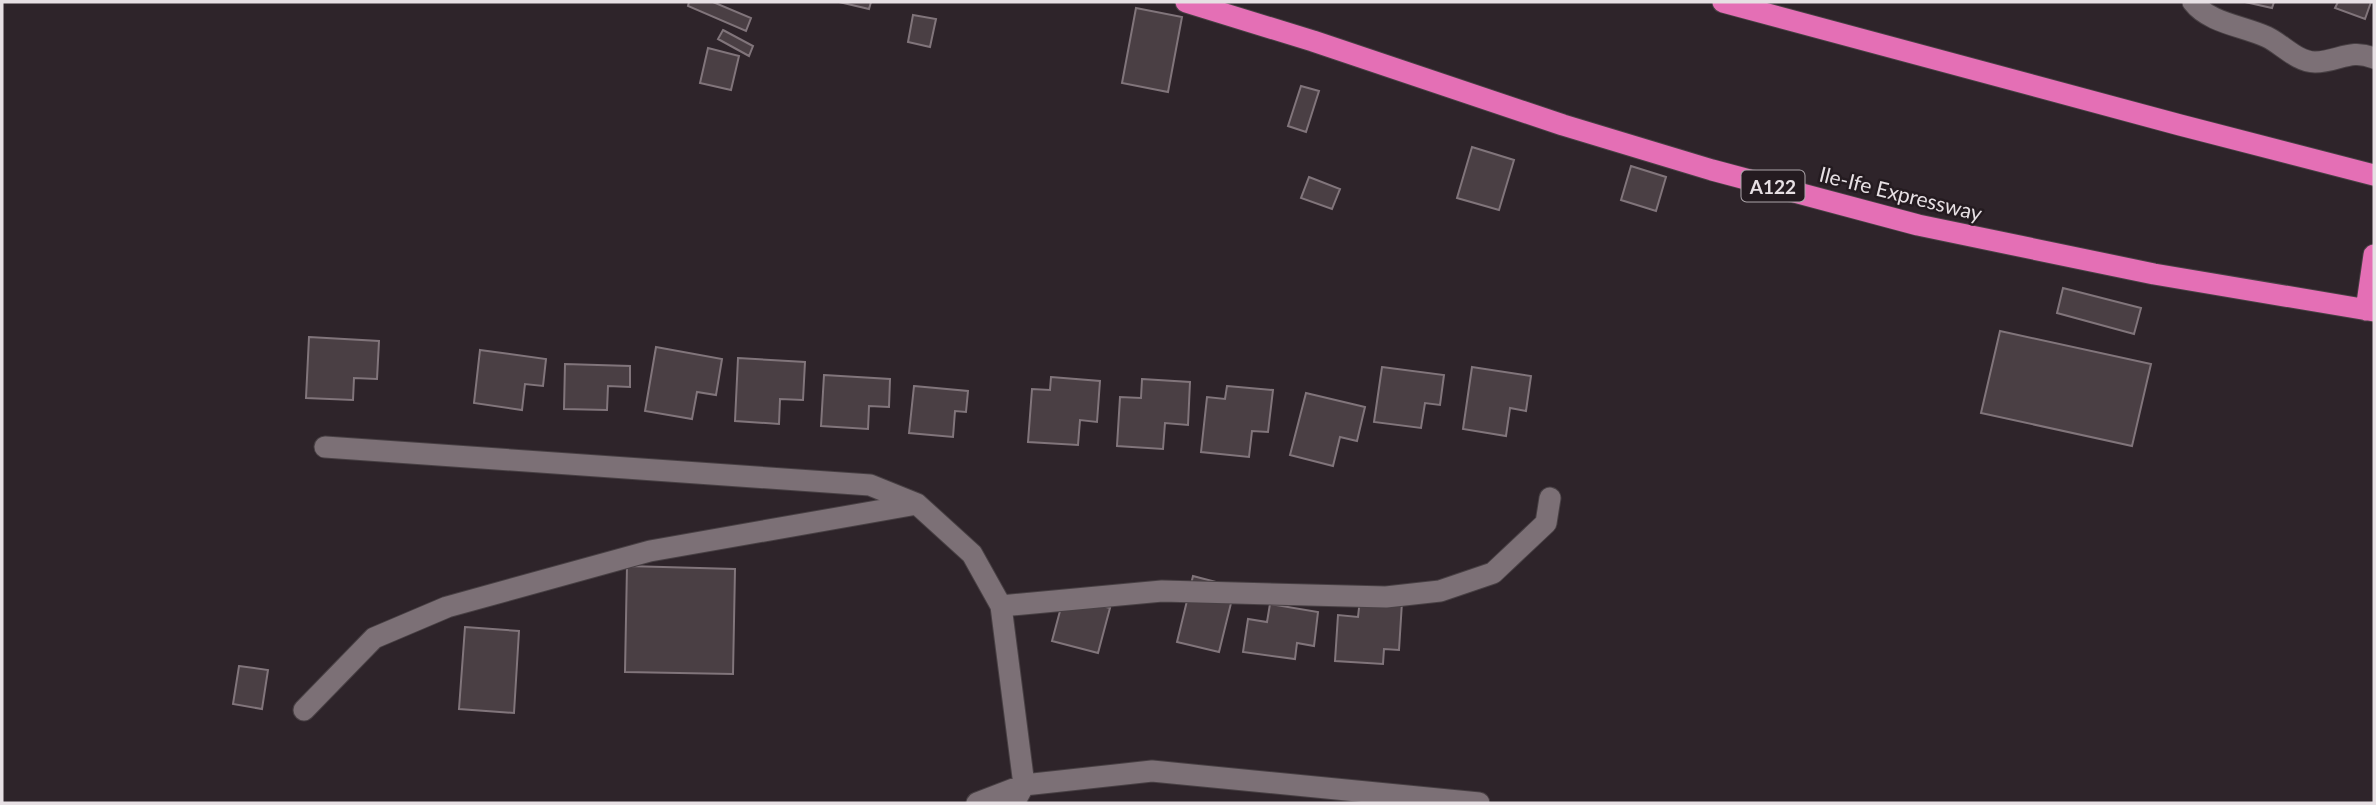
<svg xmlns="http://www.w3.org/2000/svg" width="2376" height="805" font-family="Lato,sans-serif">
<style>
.building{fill:#4a3f44;stroke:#81757b;stroke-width:2}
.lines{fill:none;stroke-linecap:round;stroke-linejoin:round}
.minor-casing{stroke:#484044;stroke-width:23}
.highway-casing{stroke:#484044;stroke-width:23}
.minor{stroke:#7c7076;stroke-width:21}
.highway{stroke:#e46fb5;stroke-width:21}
.labels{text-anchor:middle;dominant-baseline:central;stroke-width:5;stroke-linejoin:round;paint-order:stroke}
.shield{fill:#241b20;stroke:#aca5a9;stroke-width:2}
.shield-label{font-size:19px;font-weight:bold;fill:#e7e0e4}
.street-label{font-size:21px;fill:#e7e0e4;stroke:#241b20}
</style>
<rect width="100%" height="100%" fill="#2e242a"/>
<!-- building -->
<path class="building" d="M689,2h24l38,16 -5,13 -58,-25z
M839,2h32l-2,7z
M2245,2h29l-2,6z
M2338,2h33l-6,17 -30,-11z
M1136,8l46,9 -14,75 -46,-9z
M913,15l23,4 -6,28 -22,-5z
M723,30l30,16 -4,10 -31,-17z
M708,48l31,8 -8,34 -31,-7z
M1301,86l18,5 -13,41 -18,-6z
M1472,147l42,13 -15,50 -42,-12z
M1631,166l35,11 -10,34 -35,-11z
M1309,177l31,12 -8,20 -31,-11z
M2063,288l78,20 -7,26 -77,-21z
M2000,331l151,33 -19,82 -151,-33z
M309,337l70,4 -2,38 -23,-1 -1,22 -47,-2z
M656,347l66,12 -6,36 -19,-3 -5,27 -47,-8z
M480,350l66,9 -3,27 -18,-2 -3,26 -48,-7z
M738,358l67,4 -2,38 -23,-1 -1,25 -44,-3z
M565,364l65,2v21l-22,-1 -1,24 -43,-1z
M1382,367l62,8 -4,30 -15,-2 -4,25 -47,-6z
M1472,367l59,9 -5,35 -16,-3 -4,28 -43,-7z
M824,375l66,4 -1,28 -20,-1 -1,23 -47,-3z
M1051,377l49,4 -3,41 -17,-2 -2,25 -50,-3 4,-53 18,1z
M1142,379l48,3 -2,43 -23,-2 -2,26 -46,-3 3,-49 21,1z
M914,386l54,5 -2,21 -11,-1 -2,26 -44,-4z
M1227,386l46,4 -5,42 -16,-1 -3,26 -48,-5 6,-55 18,2z
M1306,393l59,14 -8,34 -17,-4 -7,29 -43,-11z
M627,566l108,3 -2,105 -108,-2z
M1193,576l42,11 -16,65 -42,-10z
M1064,596l46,12 -12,45 -46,-12z
M1360,599l42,3 -3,48 -15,-1 -1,15 -48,-3 3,-46 20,2z
M1270,604l48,8 -4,34 -17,-3 -2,16 -52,-7 5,-33 19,3z
M465,627l54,4 -5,82 -55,-4z
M239,666l29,4 -6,39 -29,-5z"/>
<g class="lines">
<defs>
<path id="minor" d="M2193,2c16,21 50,24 74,35 15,7 30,25 48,25 23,0 35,-14 59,-4
M325,447l545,38 47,19 55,50 29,52 23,179 -10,18
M1001,606l161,-15 224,6 54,-6 53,-18 53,-50 4,-25
M304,710l70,-72 73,-31 203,-56 267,-47
M977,803l47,-18 128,-14 327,32"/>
<path id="highway" d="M1186,2l127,39 250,84 149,45 206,55 236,49 220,37
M1723,2l457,123 194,50
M2366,310l8,-55"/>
</defs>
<!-- minor casing -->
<use href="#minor" class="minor-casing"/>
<!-- highway casing -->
<use href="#highway" class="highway-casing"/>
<!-- minor -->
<use href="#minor" class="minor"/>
<!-- highway -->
<use href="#highway" class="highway"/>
</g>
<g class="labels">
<!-- shield labels -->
<rect class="shield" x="1741.5" y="170.5" width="63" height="31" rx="5"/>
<g class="shield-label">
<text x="1773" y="186">A122</text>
</g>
<!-- street labels -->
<g class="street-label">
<text transform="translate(1901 193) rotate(14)">Ile-Ife Expressway</text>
</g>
</g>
<!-- border -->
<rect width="2376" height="805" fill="none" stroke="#e7e0e4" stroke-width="7"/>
</svg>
